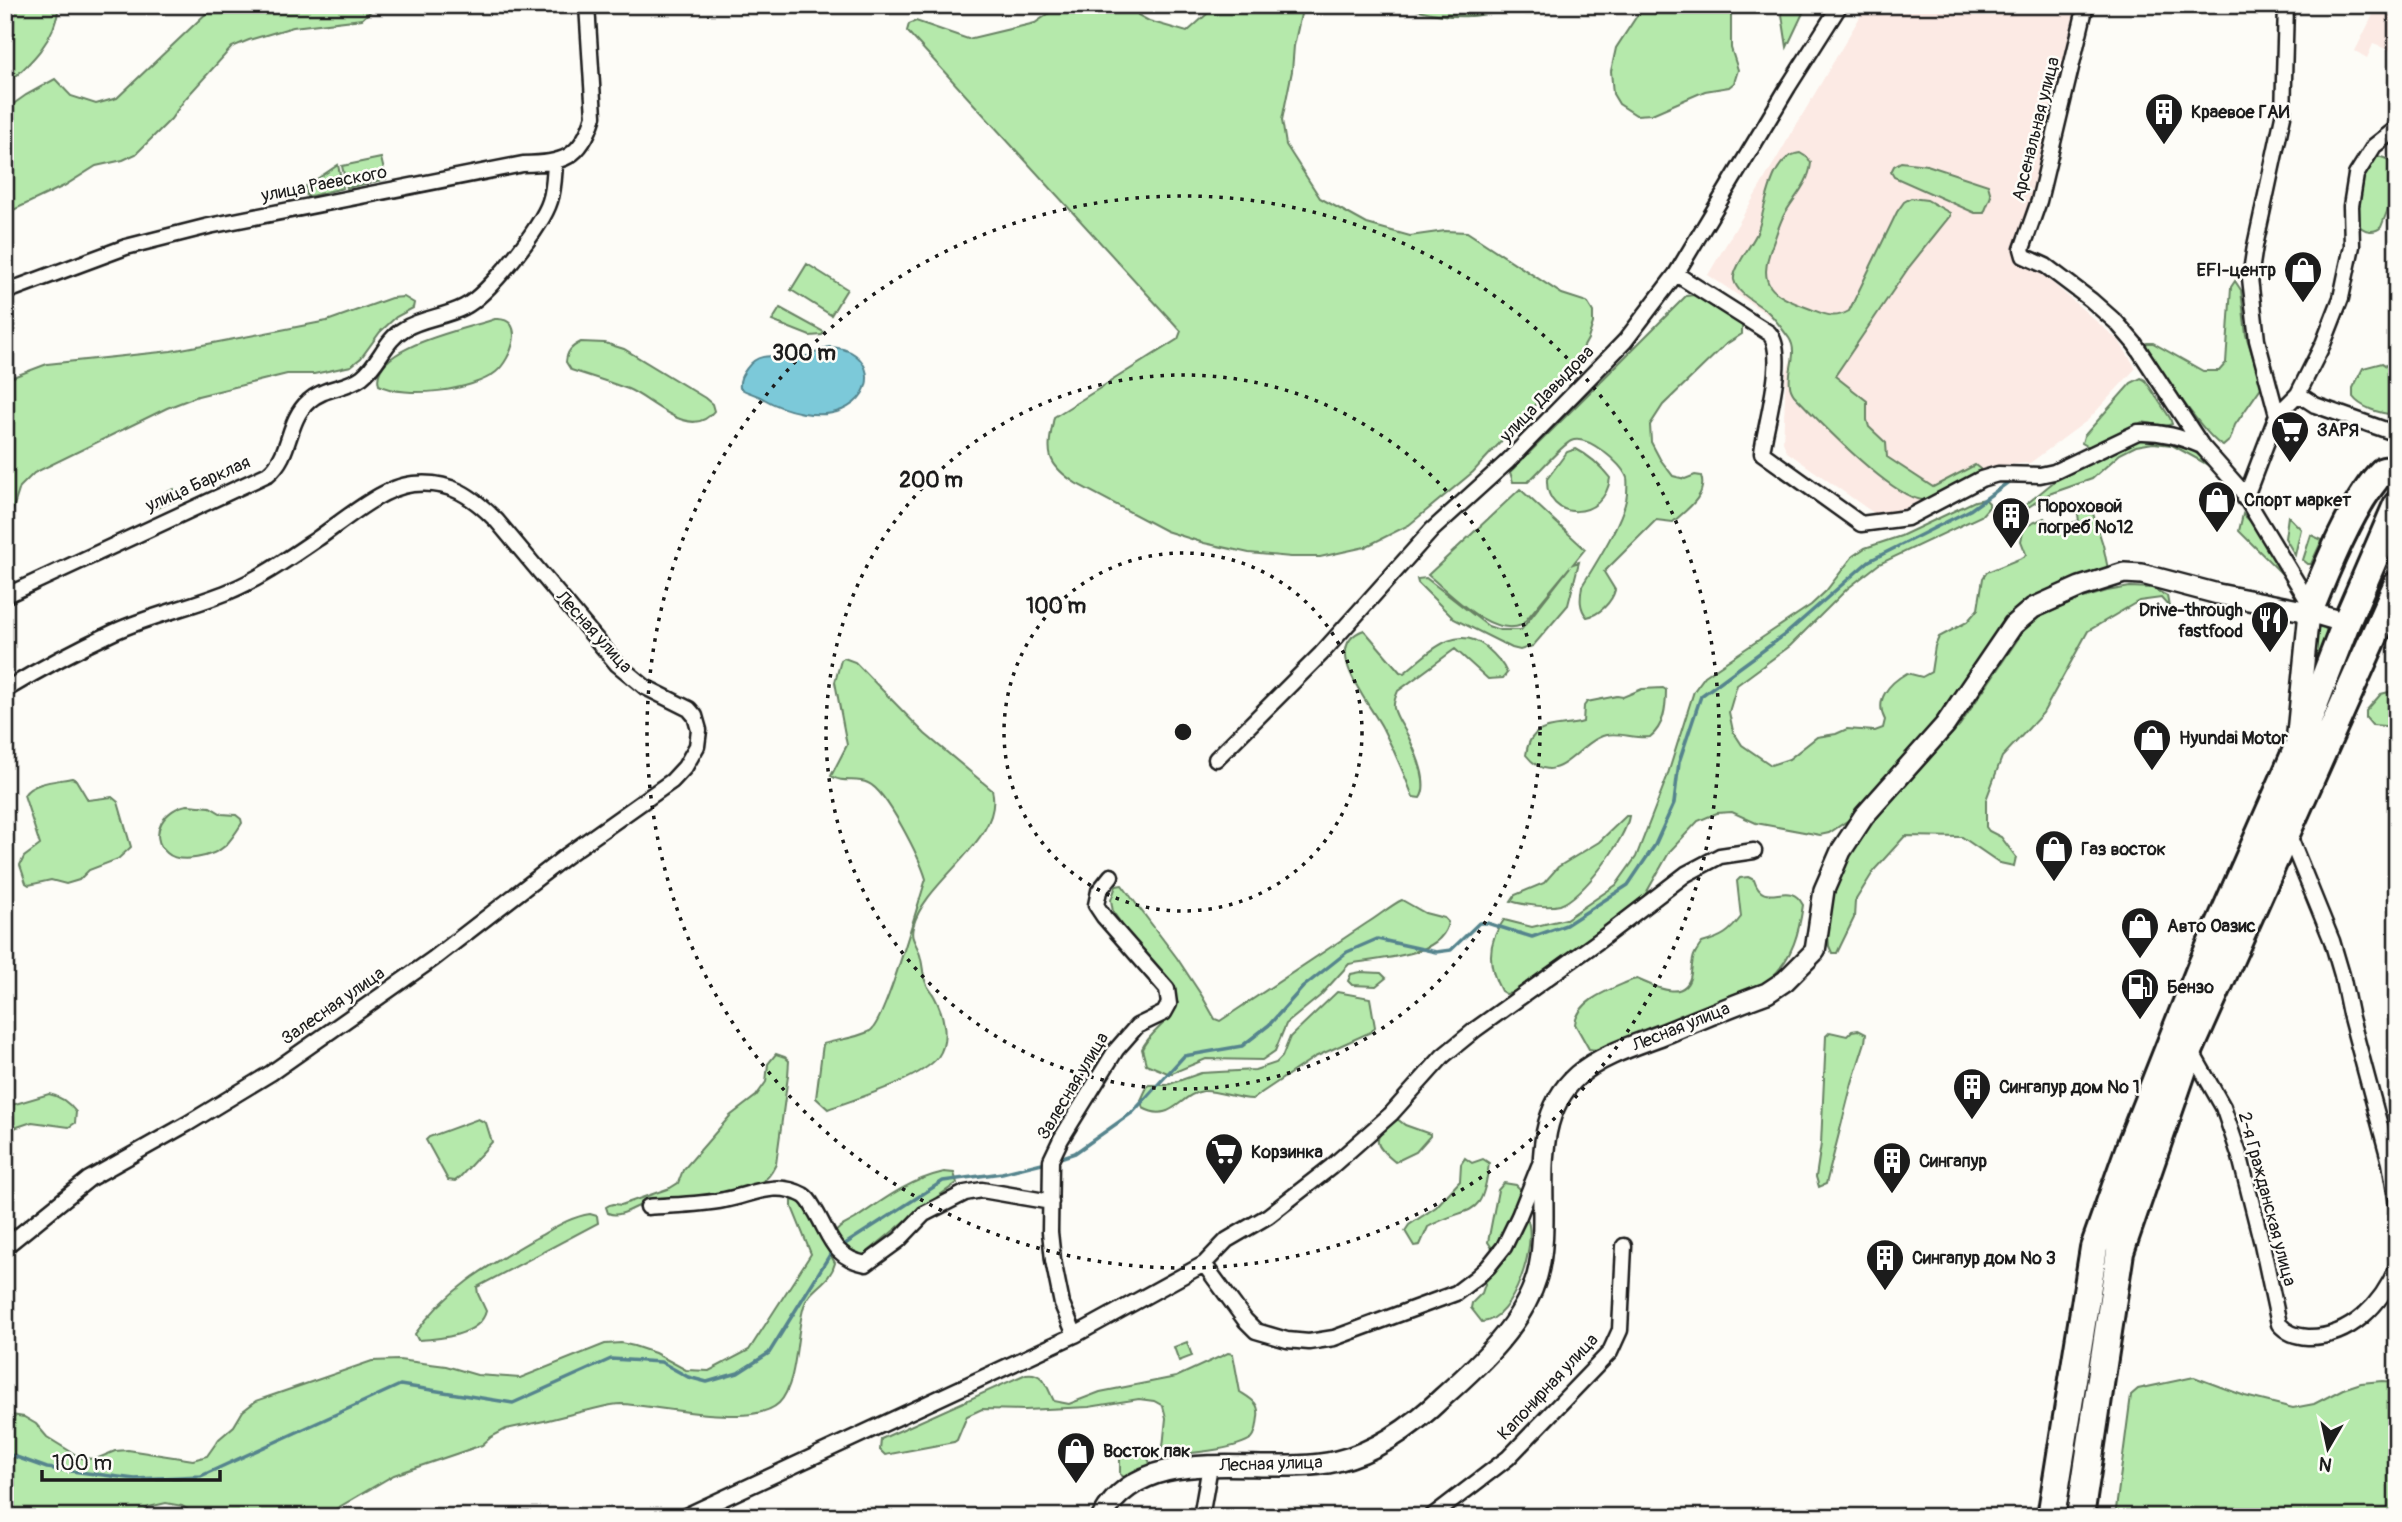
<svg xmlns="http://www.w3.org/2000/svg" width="2402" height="1522" font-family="Pangolin,sans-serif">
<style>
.built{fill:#fceae4}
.green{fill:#b5e9ab;stroke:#688264;stroke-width:2}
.water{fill:#7bc9d9;stroke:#55848d;stroke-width:2}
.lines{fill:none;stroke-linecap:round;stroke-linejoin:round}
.stream{stroke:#55848d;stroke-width:3.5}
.street-casing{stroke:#1c1c1c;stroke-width:19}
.secondary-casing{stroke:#1c1c1c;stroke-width:24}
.highway-casing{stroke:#1c1c1c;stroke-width:32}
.street{stroke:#fdfcf7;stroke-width:14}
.secondary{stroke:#fdfcf7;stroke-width:19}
.highway{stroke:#fdfcf7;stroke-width:26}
.ring{fill:none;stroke:#1c1c1c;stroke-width:3.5;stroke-dasharray:3.5 7}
.labels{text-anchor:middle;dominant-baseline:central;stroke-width:5;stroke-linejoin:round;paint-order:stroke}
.poi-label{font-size:18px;font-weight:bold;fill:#1c1c1c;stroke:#fdfcf7;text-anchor:start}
.street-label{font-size:18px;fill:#1c1c1c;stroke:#fdfcf7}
.centre{fill:#1c1c1c;stroke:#fdfcf7;stroke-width:3.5}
.ring-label{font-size:21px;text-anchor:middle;font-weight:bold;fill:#1c1c1c;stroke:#fdfcf7;stroke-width:5;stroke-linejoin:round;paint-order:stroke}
</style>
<rect width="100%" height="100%" fill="#fdfcf7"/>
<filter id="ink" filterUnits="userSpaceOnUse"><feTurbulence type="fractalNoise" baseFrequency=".0143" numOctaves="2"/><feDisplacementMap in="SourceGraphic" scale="14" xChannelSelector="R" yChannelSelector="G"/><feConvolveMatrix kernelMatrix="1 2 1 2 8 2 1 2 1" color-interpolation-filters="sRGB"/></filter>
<g filter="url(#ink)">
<!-- built -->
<path class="built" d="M1867,5h212l-56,252 96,84 17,27 -48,52 -58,43 -36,3 -74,46 -45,2 -88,-62 -4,-10 3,-68 13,-38 -91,-61z
M2378,5h19v48l-24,-9 -6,14 -12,-7z"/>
<!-- green -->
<path class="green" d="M5,5h54c-3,35 -29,59 -54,81z
M215,5h159l-2,5 -10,9 -69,8 -44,13 -17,7 -47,52 -14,20 -35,35 -13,6 -27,6 -32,20 -59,28v-104l21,-15 29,-16 16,17 25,8 21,-6z
M1061,5h72l5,10 11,6 38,11 30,-27h86l-9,41 -2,25 -10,49 4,25 34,53 47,26 43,12 35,-5 22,1 95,62 25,8 6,10v11l-5,16 -11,20 -104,113 -64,53 -44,22 -45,10h-29l-42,-4 -45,-10 -38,-12 -89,-47c-33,-21 -30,-32 -23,-67l124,-78 3,-8 -274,-300 2,-7 7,-3 52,18 67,-16z
M1405,5h154c-29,15 -35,7 -63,8 -9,0 -18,3 -27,3 -21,1 -45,-3 -64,-11z
M1644,5h87v43l7,22 -4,13 -5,4 -24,4 -53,23 -16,1 -17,-11 -6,-10 -2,-23 5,-23z
M1781,8l22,5 -16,34z
M1800,153l8,5 3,5c-2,21 -17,34 -27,52 -5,9 -8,21 -12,31 -15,40 -1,48 36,62 16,6 25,12 41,3l48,-99 7,-10 7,-4 16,2 23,13v3l-41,51 -74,109 32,25v19l2,7 17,16 1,14 46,30 42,-22 5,4v3c-12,7 -40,25 -52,28 -30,6 -113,-83 -134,-105 -2,-3 -4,-6 -4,-10 -3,-15 9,-32 -1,-47 -6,-8 -13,-18 -20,-25 -10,-10 -31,-17 -35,-33 -2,-10 18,-36 23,-47 9,-23 12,-77 43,-80z
M2375,155l12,4 10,8v19l-16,41c-7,7 -17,4 -23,-2l-2,-19 7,-41z
M381,158l5,21 -39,9 -5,-22z
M1901,162l26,3 61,20 3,11 -7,17h-9l-81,-36 -3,-5 3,-6z
M338,165l5,23 -36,9 -2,-10z
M807,264l40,25 -16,26 -40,-25z
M2235,281l6,9 5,45 16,51 -27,39 -5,15 -7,6c-14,-5 -70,-84 -77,-100l1,-3h6l50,28h16l7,-8 5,-76z
M1694,295l48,29v10l-17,11 -62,60 -13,20 1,17 9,17 13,17 12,3 10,-4 6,1c7,20 -15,34 -28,46l-17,-2 -52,52 11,18c-3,12 -16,25 -28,27 -8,-9 -7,-19 -5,-31 13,-21 43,-68 45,-92 0,-4 1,-12 0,-16 -5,-15 -40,-44 -56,-37 -10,5 -33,32 -43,41h-15l-3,-10 176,-176z
M404,297l10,6 -1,5 -17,9 -16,15 -19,26 -10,8 -37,8h-27l-89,22 -31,12 -133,65 -14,14 -15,47v-154l42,-16 124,-13 105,-20 51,-10 64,-23z
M780,308l44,24 -2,3 -12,1 -38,-15z
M495,319c33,-2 16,41 1,53 -23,19 -91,27 -117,13 -11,-38 92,-57 116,-66z
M581,342l24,1 19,6 81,49 7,6 2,7c-23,31 -63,-13 -86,-22 -19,-7 -38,-13 -57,-19l-5,-8c1,-11 5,-15 15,-20z
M2382,363c16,8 15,30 15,46l-5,5c-12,0 -32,-7 -39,-17v-9l10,-20z
M2141,378l4,2 25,38 2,6 -6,2 -24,-4 -24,14 -29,11 -7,-4 2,-7 47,-53z
M2144,436c24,0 50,11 66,30l-38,-21 -19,-2 -17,3 -16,8 -28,25 -43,15 -27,17 1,-4 39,-32z
M1576,449c14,7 24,16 34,29 -5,44 -65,44 -63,1l20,-27z
M174,489l4,10 -21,9 -4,-10z
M1520,489l65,60 -12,15 6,-2 -11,43 -35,41 -13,4 -8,-2 -58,-29 -36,-36 -1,-4 9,-1 62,48 12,4h21l49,-63 -48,58c-31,13 -71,-31 -94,-50z
M1985,499l4,4v4l-8,9 -102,48 -32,25 -57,57 -53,39 -8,27 4,19 9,14 29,20 18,-6 28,-22 19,-3 11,-5 28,2 8,-3 2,-8c-11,-20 4,-37 22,-47l15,4 9,-5 4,-26 4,-9 28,-15 11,-13 5,-31 4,-6 37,-15 2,-3 -5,-13 3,-14 20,-9 9,10 26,-7 -2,-14 7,-4 6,1 13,41 5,24 -61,23 -188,221 -30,20 -9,2 -64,-12 -24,-11 -15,1 -19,8 -28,30 -29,51 -67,54 -61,37 -7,1 -5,-3c-13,-24 -15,-48 3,-71l28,7 34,-8 50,-34 20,-28 31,-80 27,-86 11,-15 106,-71 15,-14 27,-35 12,-8 36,-12 74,-35z
M2243,514l10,10 35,51 -2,3 -47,-47z
M2288,516l13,13 -6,26 -10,-17z
M2311,535l11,5 -11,24h-3l-5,-4z
M2130,587l22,1 15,8 2,11 -8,-9 -22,3 -51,30 -45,82 -41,44 -16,43v27l3,4 12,6 15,20 -2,9 -14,-3 -38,-26 -57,-1 -30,33 -20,32 -1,17 -17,35h-5l-3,-7 -3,-35 22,-57 17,-27 34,-34 61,-68 70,-104 47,-21 30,-9z
M2317,624l8,3 3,10 -15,38 -2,-11z
M1364,630l36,42 4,1c24,-19 51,-51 82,-26 8,7 17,16 21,26l-4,5 -15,1 -33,-30 -57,42c-2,5 -5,11 -4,17 2,10 11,21 15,30 7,15 21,46 11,60l-7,-1c-9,-24 -19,-47 -31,-70 -12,-23 -63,-81 -18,-97z
M844,658l11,4 70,72 67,56c13,50 -67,89 -79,137 -3,12 3,15 6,25 4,10 3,21 7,31 2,5 6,9 8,13 10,18 16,44 4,61 -17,22 -82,42 -110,52l-12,-11 7,-54c14,-4 34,-6 47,-13 15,-9 48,-128 56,-152 -6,-20 -39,-88 -58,-96 -12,-6 -25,1 -37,-7l16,-31 -12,-63 6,-22z
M1663,688l3,2c0,18 -2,36 -16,47 -15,2 -31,-5 -44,-2 -29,7 -50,58 -80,20 4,-35 34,-26 57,-33l1,-16 3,-4 30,-6 6,1 19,-8z
M2397,690v37l-25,-2 -6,-7v-7l15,-17z
M72,778l4,2 12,20 24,-3 6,5 13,45 -13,12 -29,11 -10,10 -13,4 -15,-4 -22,5 -3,-2 -6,-18 4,-8 16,-12 -16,-50c8,-13 33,-14 48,-17z
M188,805l22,2 12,7 14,1 5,4 1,4c-5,8 -10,16 -17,23 -11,10 -45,19 -58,7 -21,-18 -1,-46 21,-48z
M1626,816h3c-3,23 -47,82 -69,89 -12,3 -37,0 -49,-4l4,-6 29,-12 14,-16 41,-25z
M1748,877l6,3c10,32 35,-3 49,25 -4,27 -10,52 -31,72 -29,27 -73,31 -108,46 -21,8 -53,31 -75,26l-14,-25c3,-25 37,-35 57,-44l5,-1c16,7 50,25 54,-6 2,-15 1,-17 11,-30 20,-6 27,-10 39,-26l-4,-36 3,-3z
M1122,885l55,73 25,38 13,23 5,2 147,-98c12,-7 24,-18 35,-23l23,13 19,5 4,4c-5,36 -72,36 -99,42l-29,32 -34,28 -11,27 -13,9 -56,-1 -36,15 -24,-10 -4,-15c8,-18 29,-27 36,-46l-65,-91 -2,-12 5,-14z
M1361,972l20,1 5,5 -10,8 -24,-1 -4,-4 3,-7z
M1337,992l33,6 5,29 -4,5 -56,25 -63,42c-16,0 -35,-9 -49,-8 -23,3 -31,33 -60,17l-2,-8 7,-15h19l34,-12 54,-3 21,-7 6,-6 8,-20z
M1858,1030l8,4 -1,8 -13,41 -26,101 -7,3 -3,-10 5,-33 5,-108 4,-4 17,4 5,-5z
M776,1054l9,3 4,4 -1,15 -12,88c-3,6 -6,13 -13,17 -27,16 -82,15 -114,21 -13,3 -28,17 -41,11l-2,-6c5,-4 9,-3 15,-2l49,-17 8,-5 5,-13 47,-54 26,-20 10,-14 2,-18z
M49,1094c11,2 20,9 27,18l-1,11 -6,4 -37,-5 -27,9v-24z
M1396,1118l9,7 25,9v2l-14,16 -21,10c-26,-21 -20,-24 1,-44z
M478,1119l8,4 6,19 -32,35 -5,4 -7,-1 -22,-40 3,-3z
M1465,1158l7,5 11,-4 6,4c-7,60 -18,40 -61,64l-8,18 -6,1 -9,-15 4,-6 27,-18 24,-26 1,-17z
M944,1172l10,1 3,10 -37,26 -56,46c-16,2 -22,-8 -30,-20 4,-9 13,-11 21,-16 29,-20 54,-39 89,-47z
M1504,1183l12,2 5,5c-4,17 -13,50 -29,58l-4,-6 10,-52z
M795,1200l8,3 32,60c-5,21 -25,24 -31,43 -8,24 -6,78 -25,97 -26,26 -123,2 -158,1 -12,0 -25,5 -37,7 -26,7 -52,13 -78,18l-15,8 -9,8 -88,30 -72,42h-122l-18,-11 -16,-3 -17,4 -11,10h-133v-103l19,3 12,7 11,13 34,21 15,1 19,-8 13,-1 65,10 14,-4 12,-17 15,-13 9,-15 13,-10 116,-40 27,-1 47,6 31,9 43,3 85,-34 16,-1 13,3 21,7 31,17 23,1 40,-21 62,-96 -19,-47v-6z
M590,1214l7,2 1,7 -121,64 1,7 8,17c-6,25 -48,28 -68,29l-3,-6c31,-45 76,-70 121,-96 18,-10 34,-21 54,-24z
M1527,1219c11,23 -13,102 -45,103l-11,-14 1,-5 10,-10 4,-12 17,-19 20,-41z
M1187,1342l5,14 -13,5 -5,-14z
M1228,1353l5,1 7,38c11,7 20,11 18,25 -1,6 -1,16 -6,21 -16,12 -61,15 -82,17l-7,-8 3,-29 -3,-12 -9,-5 -15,-2 -50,8 -64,3 -43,-1 -15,7 -10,24 -3,2 -69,13 -5,-5 1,-11 145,-65c18,-3 21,14 28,27l15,3 31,-12 76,-15z
M2194,1377l51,19 48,12 21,-4 29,-15 18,-6 21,-2 15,1v135h-282l16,-122 7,-6z
M1137,1451c7,4 13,6 13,15l-25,12 -5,-4v-17l6,-5z"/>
<!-- water -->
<path class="water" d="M829,347c45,1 51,47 13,63 -23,10 -58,1 -78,-11 -8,-5 -17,-6 -24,-11 -1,-9 2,-13 7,-20 13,-19 32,-9 51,-10 10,-1 21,-7 31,-11z"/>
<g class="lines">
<!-- stream -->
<path class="stream" d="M1057,1159l18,-6 58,-41 51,-56 58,-10 27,-21 34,-38 44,-35 30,-13 59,13 15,-2 28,-27h8l45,14 34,-12 62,-40 27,-40 19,-42 5,-41 22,-66 86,-63 82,-72 101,-51 44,-32
M842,1246l101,-65 59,-8 44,-11
M5,1453l42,15 88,11 66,-3 199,-91 113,18 98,-44 50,3 27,15 19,5 31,-9 31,-20 62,-100"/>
<defs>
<path id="street" d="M2086,5l-47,196 -17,48 2,7 22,10 45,34 26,23 18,21 67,102 39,44 64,106 2,-1 1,9
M1676,274l93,59c19,21 -4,91 -7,120l99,71 46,-6 74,-39 17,-5 42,1 14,-3 84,-40c24,-1 42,5 64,14
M5,292l121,-45 83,-21 314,-62c40,-1 58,-5 71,-48l-7,-111
M2298,394l17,11 82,29
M2277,415l-20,-75 -7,-62 5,-32 28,-130 3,-111
M2245,499l32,-84 21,-21 25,-50 18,-46 11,-52 -1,-40 5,-31 18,-29 23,-18
M5,596l263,-122c24,-19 18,-53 41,-73 15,-14 37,-12 53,-24 17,-13 23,-37 42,-48 18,-11 41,-12 60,-22 24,-12 78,-80 86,-106 4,-12 4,-25 5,-37
M5,690c35,-21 72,-41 109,-58 37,-17 78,-25 116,-41 31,-13 59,-33 87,-52 26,-18 65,-52 96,-55 37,-4 59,12 84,37l120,143 28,23 44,22 6,7 4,14 -2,16 -12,21 -13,14 -106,75 -133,103 -162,114 -84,51 -98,55 -84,68
M1216,759l105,-105 111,-124 75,-68 118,-121 51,-67 112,-187 52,-82
M2288,833l44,108 10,34 8,39 40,149 7,40
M2190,1049l33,58 17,50 22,87 17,80c8,9 16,12 29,13 42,1 74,-33 89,-70
M648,1207c25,-2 52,-2 76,-7 28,-5 51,-20 79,-5 7,4 9,11 13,17 15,26 17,45 50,52l33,-24 25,-26 41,-21 17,-3 69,12
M1204,1264l41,56 11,11 31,9 22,2 25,-4 122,-45 21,-16 11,-10 16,-20 15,-31 20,-50
M1075,1335l-13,-31 -9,-44 -3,-28 1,-72 10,-21 55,-89 21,-24 27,-13 5,-9 -2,-15 -63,-72 -8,-12 3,-14 12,-15
M683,1517l392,-182 129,-71 23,-24 41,-24 63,-49 60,-53 52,-58 33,-27 124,-89 86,-66 34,-18 34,-5
M1201,1517l9,-51
M1431,1517l77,-59 102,-106 10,-22 4,-84"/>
<path id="secondary" d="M2297,733l12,-121
M1102,1517c44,-80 161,-38 235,-56 42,-10 77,-36 107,-65 36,-32 79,-72 93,-120 18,-65 -16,-151 41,-201 24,-21 61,-31 91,-43 32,-13 64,-27 98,-39l18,-12 30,-30 9,-61 17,-39 23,-35 81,-91 68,-100 20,-17 47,-21 44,-14 18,1 76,20 91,18 37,11"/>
<path id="highway" d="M2309,612c15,-38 45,-113 74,-141l14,-2
M2051,1517l43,-269 38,-107 69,-174 94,-213 51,-131 51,-118
M2080,1517l40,-265 22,-64 48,-139 207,-464"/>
</defs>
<!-- street casing -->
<use href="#street" class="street-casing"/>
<!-- secondary casing -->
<use href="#secondary" class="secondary-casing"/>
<!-- highway casing -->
<use href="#highway" class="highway-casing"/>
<!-- street -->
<use href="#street" class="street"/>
<!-- secondary -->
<use href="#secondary" class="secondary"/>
<!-- highway -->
<use href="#highway" class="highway"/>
</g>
</g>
<!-- distance rings -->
<g class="ring">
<circle cx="1183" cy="732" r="179"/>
<circle cx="1183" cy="732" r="357"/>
<circle cx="1183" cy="732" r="536"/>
</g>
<!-- icons -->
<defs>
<symbol id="building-pin" viewBox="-11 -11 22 30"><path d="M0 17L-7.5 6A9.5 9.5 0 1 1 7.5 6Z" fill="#1c1c1c" stroke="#fdfcf7"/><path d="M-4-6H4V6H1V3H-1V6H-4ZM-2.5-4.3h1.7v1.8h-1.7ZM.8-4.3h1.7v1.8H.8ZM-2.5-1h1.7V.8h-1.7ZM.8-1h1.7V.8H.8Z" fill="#fff"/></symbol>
<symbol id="shop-pin" viewBox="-11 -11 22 30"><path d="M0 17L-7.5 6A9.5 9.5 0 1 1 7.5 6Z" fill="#1c1c1c" stroke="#fdfcf7"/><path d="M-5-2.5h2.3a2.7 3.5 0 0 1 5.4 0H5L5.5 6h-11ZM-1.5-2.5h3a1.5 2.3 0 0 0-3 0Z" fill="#fff"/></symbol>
<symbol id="supermarket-pin" viewBox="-11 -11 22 30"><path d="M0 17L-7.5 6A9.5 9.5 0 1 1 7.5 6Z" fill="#1c1c1c" stroke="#fdfcf7"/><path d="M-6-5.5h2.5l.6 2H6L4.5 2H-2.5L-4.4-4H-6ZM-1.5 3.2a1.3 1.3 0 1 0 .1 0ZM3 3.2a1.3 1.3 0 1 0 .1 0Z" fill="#fff"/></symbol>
<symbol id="restaurant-pin" viewBox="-11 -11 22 30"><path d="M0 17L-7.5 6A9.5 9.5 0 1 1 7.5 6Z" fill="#1c1c1c" stroke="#fdfcf7"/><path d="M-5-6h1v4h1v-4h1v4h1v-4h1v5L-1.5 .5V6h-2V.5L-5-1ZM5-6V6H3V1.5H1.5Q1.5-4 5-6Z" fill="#fff"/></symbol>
<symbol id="fuel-pin" viewBox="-11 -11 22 30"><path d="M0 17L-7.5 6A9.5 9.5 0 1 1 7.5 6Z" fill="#1c1c1c" stroke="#fdfcf7"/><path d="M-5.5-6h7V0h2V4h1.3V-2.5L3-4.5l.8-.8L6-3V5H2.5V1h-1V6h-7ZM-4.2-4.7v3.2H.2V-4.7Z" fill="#fff"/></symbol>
</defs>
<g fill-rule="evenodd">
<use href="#building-pin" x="2142" y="90" width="44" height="60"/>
<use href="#shop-pin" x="2281" y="248" width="44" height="60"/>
<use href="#supermarket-pin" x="2268" y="408" width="44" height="60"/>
<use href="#shop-pin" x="2195" y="478" width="44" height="60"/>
<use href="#building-pin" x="1989" y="494" width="44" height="60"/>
<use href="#restaurant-pin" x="2248" y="598" width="44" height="60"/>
<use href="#shop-pin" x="2130" y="716" width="44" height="60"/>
<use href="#shop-pin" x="2032" y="827" width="44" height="60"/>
<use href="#shop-pin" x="2118" y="904" width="44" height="60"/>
<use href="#fuel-pin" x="2118" y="965" width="44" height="60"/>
<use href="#building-pin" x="1950" y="1065" width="44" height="60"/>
<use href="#supermarket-pin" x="1202" y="1130" width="44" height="60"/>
<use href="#building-pin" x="1870" y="1139" width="44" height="60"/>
<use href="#building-pin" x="1863" y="1236" width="44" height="60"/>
<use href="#shop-pin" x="1054" y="1429" width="44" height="60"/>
</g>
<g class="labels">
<!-- poi labels -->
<g class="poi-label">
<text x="2191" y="112">Краевое ГАИ</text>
<text x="2276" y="270" text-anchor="end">EFI-центр</text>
<text x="2317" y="430">ЗАРЯ</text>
<text x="2244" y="500">Спорт маркет</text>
<text x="2038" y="506">Пороховой<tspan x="2038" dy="21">погреб №12</tspan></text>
<text x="2243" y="610" text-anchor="end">Drive-through<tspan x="2243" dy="21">fastfood</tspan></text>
<text x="2179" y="738">Hyundai Motor</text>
<text x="2081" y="849">Газ восток</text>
<text x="2167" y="926">Авто Оазис</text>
<text x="2167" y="987">Бензо</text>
<text x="1999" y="1087">Сингапур дом № 1</text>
<text x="1251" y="1152">Корзинка</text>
<text x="1919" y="1161">Сингапур</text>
<text x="1912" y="1258">Сингапур дом № 3</text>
<text x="1103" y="1451">Восток пак</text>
</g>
<!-- street labels -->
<g class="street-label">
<text transform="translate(2036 129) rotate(-76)">Арсенальная улица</text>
<text transform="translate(324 184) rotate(-11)">улица Раевского</text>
<text transform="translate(1547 394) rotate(-46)">улица Давыдова</text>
<text transform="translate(198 484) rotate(-24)">улица Барклая</text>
<text transform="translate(594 632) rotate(48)">Лесная улица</text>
<text transform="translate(333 1006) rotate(-35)">Залесная улица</text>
<text transform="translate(1681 1027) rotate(-22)">Лесная улица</text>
<text transform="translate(1073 1086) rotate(-59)">Залесная улица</text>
<text transform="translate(2267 1199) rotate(75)">2-я Гражданская улица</text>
<text transform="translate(1548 1387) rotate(-47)">Капонирная улица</text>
<text transform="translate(1271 1464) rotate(-2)">Лесная улица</text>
</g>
</g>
<circle cx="1183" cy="732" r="10" class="centre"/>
<g class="ring-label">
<text x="804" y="360">300 m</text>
<text x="931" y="487">200 m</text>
<text x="1056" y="613">100 m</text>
</g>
<!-- margin -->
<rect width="2402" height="1522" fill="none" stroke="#fdfcf7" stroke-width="28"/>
<rect x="14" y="14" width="2374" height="1494" fill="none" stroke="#1c1c1c" stroke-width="2.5" filter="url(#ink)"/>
<!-- north arrow -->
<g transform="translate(2328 1448) rotate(189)" stroke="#fdfcf7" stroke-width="5" paint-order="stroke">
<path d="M0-5L12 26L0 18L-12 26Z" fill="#1c1c1c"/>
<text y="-10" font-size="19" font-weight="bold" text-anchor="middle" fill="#1c1c1c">N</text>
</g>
<!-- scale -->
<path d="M42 1470v10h178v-10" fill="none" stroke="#1c1c1c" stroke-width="3.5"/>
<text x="52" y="1470" font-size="21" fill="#1c1c1c" stroke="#fdfcf7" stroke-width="5" paint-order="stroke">100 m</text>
</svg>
